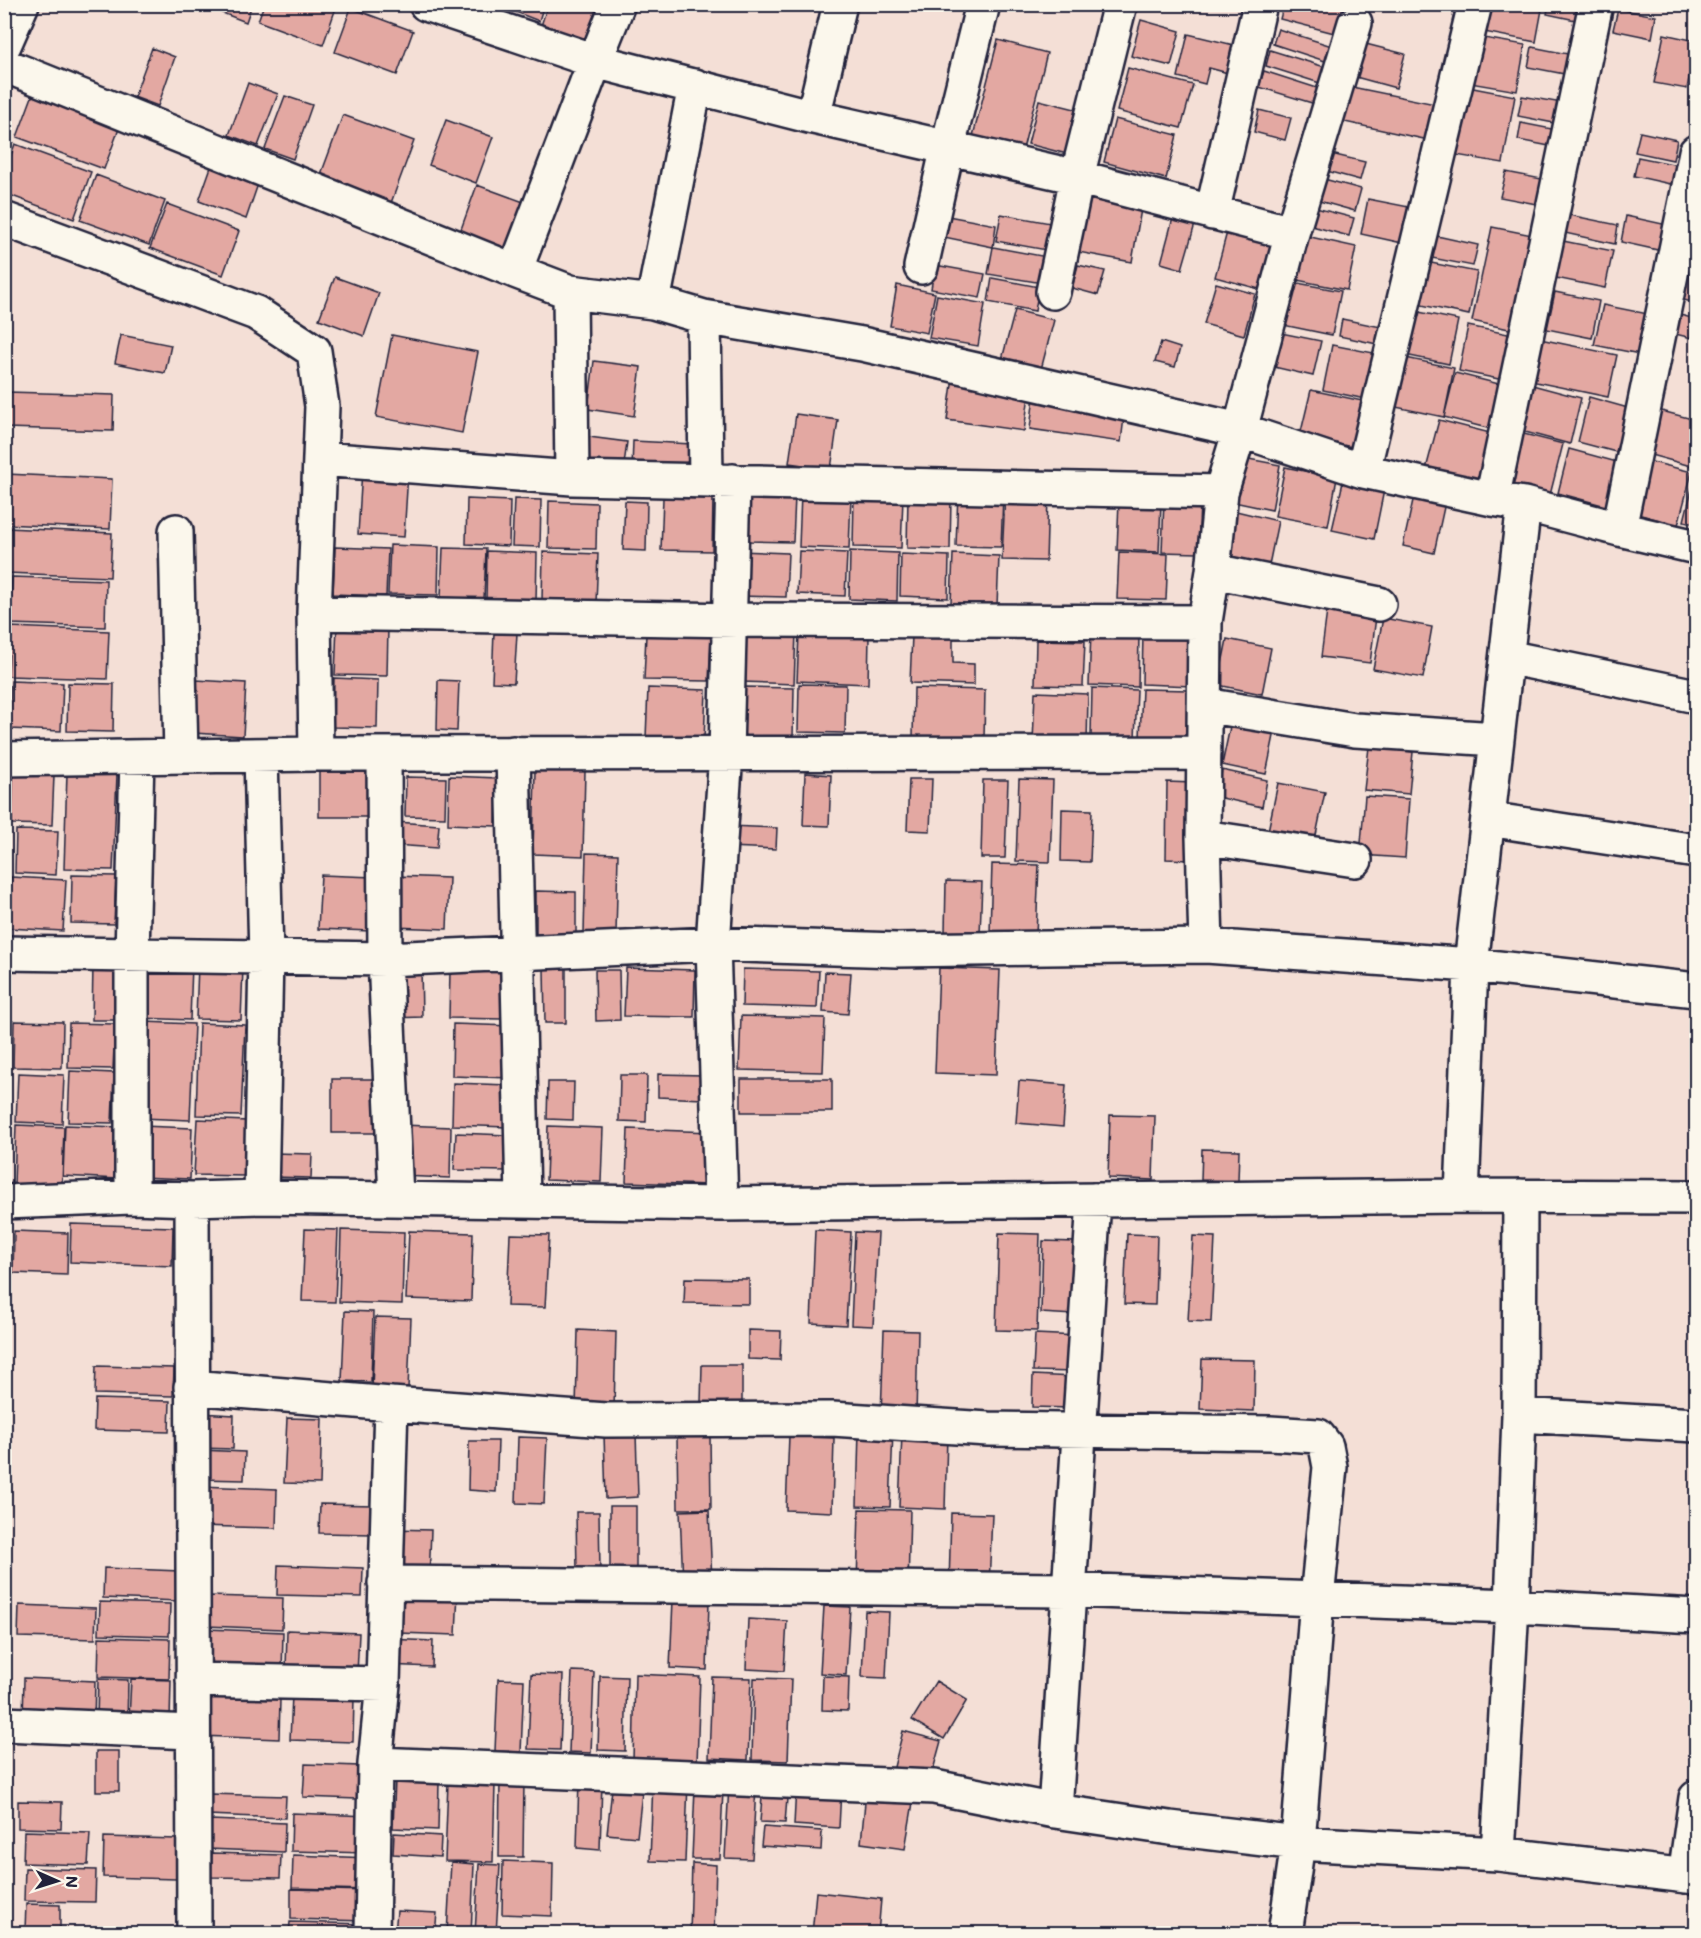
<svg xmlns="http://www.w3.org/2000/svg" width="1701" height="1938" font-family="Mali,sans-serif">
<style>
.building{fill:#e3a8a2;stroke:#22223b;stroke-width:1.5}
.lines{fill:none;stroke-linecap:round;stroke-linejoin:round}
.minor-casing{stroke:#22223b;stroke-width:38}
.minor{stroke:#fbf7ec;stroke-width:33}
</style>
<rect width="100%" height="100%" fill="#f4dfd6"/>
<filter id="ink" filterUnits="userSpaceOnUse"><feTurbulence type="fractalNoise" baseFrequency=".0167" numOctaves="2"/><feDisplacementMap in="SourceGraphic" scale="12" xChannelSelector="R" yChannelSelector="G"/><feConvolveMatrix kernelMatrix="1 2 1 2 8 2 1 2 1" color-interpolation-filters="sRGB"/></filter>
<g filter="url(#ink)">
<!-- building -->
<path class="building" d="M199,4h53l-6,18z
M264,4h72l1,1 -14,40 -65,-24z
M495,4h49l-5,17z
M548,4h51l-15,42 -44,-17z
M1284,4h54l11,4 -7,27 -62,-16z
M1484,4h59l-7,38 -57,-11z
M1549,4h40l-4,18 -38,-8z
M351,8l62,23 -16,44 -62,-23z
M1618,9l38,7 -4,22 -39,-8z
M1141,20l39,11 -9,35 -40,-10z
M1278,29l57,18 -4,16 -58,-19z
M1188,34l46,11 -6,28 -19,-5 -4,16 -27,-7z
M1664,34l32,7 -9,48 -33,-6z
M1478,37l47,8 -8,46 -47,-8z
M998,40l49,13 -24,96 -50,-13z
M1362,43l43,11 -9,34 -44,-12z
M1532,47l46,9 -3,20 -47,-9z
M152,48l23,9 -17,49 -24,-9z
M1270,50l58,18 -5,16 -57,-18z
M1128,68l65,17 -12,43 -64,-17z
M1264,71l53,17 -5,15 -53,-16z
M248,83l30,11 -20,52 -29,-11z
M1347,86l98,20 -7,36 -98,-21z
M1468,87l47,9 -12,67 -47,-8z
M33,94l87,32 -16,43 -87,-32z
M285,96l27,9 -19,54 -28,-10z
M1522,96l46,8 -4,21 -46,-9z
M1039,100l48,12 -12,44 -47,-12z
M1259,110l32,8 -6,22 -31,-8z
M343,115l71,26 -26,70 -71,-26z
M1115,119l62,16 -11,44 -62,-17z
M446,120l47,17 -17,46 -47,-18z
M1521,123l41,8 -2,17 -42,-8z
M1640,132l37,8 -4,20 -38,-8z
M15,144l76,28 -17,47 -70,-26v-19z
M1327,153l38,9 -5,18 -37,-10z
M1638,157l50,10 -4,20 -50,-11z
M211,167l47,17 -12,35 -47,-18z
M1506,172l46,9 -5,25 -47,-9z
M96,175l69,26 -16,44 -69,-25z
M1324,179l37,10 -6,22 -36,-10z
M477,185l52,19 -17,46 -52,-18z
M1088,199l53,10 -9,53 -54,-10z
M1368,199l46,9 -7,36 -46,-10z
M167,204l72,27 -16,44 -73,-27z
M1312,207l42,11 -5,18 -41,-11z
M1001,214l55,10 -4,27 -56,-10z
M1569,215l49,10 -3,19 -50,-11z
M948,216l48,9 -3,22 -49,-10z
M1626,216l46,10 -5,26 -46,-10z
M1173,218l22,6 -13,45 -21,-6z
M1492,227l50,10 -19,95 -51,-11z
M1227,232l49,13 -13,45 -48,-13z
M1306,236l50,11 -9,43 -50,-10z
M1437,236l41,9 -5,21 -41,-8z
M1563,241l50,10 -8,37 -49,-10z
M1696,241v23l-6,-1z
M993,247l54,10 -5,26 -54,-9z
M1426,262l51,10 -8,43 -52,-11z
M935,265l50,9 -5,24 -49,-9z
M1078,265l27,6 -7,24 -26,-7z
M1687,269l9,2v32l-16,-4z
M335,277l44,16 -15,43 -45,-17z
M992,278l47,9 -4,24 -47,-9z
M1292,282l49,9 -9,44 -49,-10z
M1216,283l39,11 -11,41 -40,-11z
M897,285l38,8 -8,40 -37,-7z
M1555,292l44,9 -7,37 -45,-9z
M937,295l48,9 -7,42 -49,-8z
M1603,305l50,10 -8,40 -51,-10z
M1015,310l39,10 -15,57 -39,-10z
M1414,311l44,9 -9,44 -44,-9z
M1676,314l20,5v20l-25,-6z
M1342,319l44,9 -4,17 -43,-9z
M1468,326l45,9 -9,45 -45,-9z
M1281,333l40,8 -8,35 -39,-9z
M121,335l50,10 -6,28 -50,-10z
M392,335l86,17 -16,81 -86,-16z
M1540,339l77,16 -9,42 -77,-16z
M1161,342l19,6 -5,19 -20,-5z
M1332,345l47,9 -9,46 -47,-10z
M1401,357l53,11 -10,49 -53,-11z
M594,361l47,6 -7,49 -46,-7z
M1455,373l48,12 -12,44 -47,-12z
M953,377l77,11 -6,43 -77,-11z
M1525,383l56,15 -11,46 -56,-15z
M1311,390l56,12 -10,46 -57,-12z
M7,392l107,3 -1,36 -107,-3z
M1034,396l91,13 -4,33 -91,-13z
M1589,397l39,11 -12,44 -38,-10z
M1658,410l38,10v25l-5,21 -44,-12z
M796,414l42,6 -7,49 -42,-6z
M1439,420l55,14 -14,49 -54,-14z
M1516,432l47,12 -13,51 -47,-11z
M589,437l38,5 -4,30 -38,-5z
M633,441l59,3 -1,28 -59,-3z
M1569,449l48,13 -11,44 -48,-13z
M1238,457l42,8 -8,45 -43,-9z
M1644,460l48,12 -14,53 -48,-13z
M1285,467l52,11 -9,48 -53,-10z
M362,470l46,3 -4,64 -46,-3z
M1696,473v51l-12,-3z
M6,474l106,5 -2,50 -106,-5z
M1343,482l41,8 -10,49 -42,-9z
M1415,491l31,7 -12,55 -31,-7z
M958,493l45,2 -2,52 -45,-1z
M801,494l50,2 -2,53 -50,-2z
M1005,494l43,2 -2,65 -44,-1z
M749,495l46,1 -2,46 -45,-1z
M854,496l49,2 -2,50 -48,-1z
M908,496l43,1 -1,52 -43,-1z
M663,498l50,1 -1,52 -51,-1z
M467,499l43,2 -1,45 -43,-2z
M514,499l27,1 -1,47 -28,-1z
M1164,500l36,1 -2,52 -36,-1z
M549,501l48,2 -1,46 -48,-1z
M625,501l22,1 -1,49 -23,-1z
M1119,501l42,1 -2,50 -42,-2z
M1232,510l46,11 -9,44 -47,-10z
M7,528l105,5 -2,44 -104,-4z
M390,545l49,2 -1,48 -50,-1z
M335,547l53,2 -2,47 -53,-2z
M443,548l43,1 -2,50 -43,-2z
M487,551l50,2 -1,49 -50,-2z
M739,551l49,2 -2,44 -48,-1z
M799,551l48,2 -2,43 -48,-2z
M850,551l48,2 -1,48 -48,-2z
M543,552l55,2 -2,49 -54,-2z
M1119,552l49,2 -2,46 -49,-1z
M901,554l48,2 -1,42 -48,-2z
M953,554l46,2 -2,49 -46,-2z
M12,577l94,3 -1,47 -95,-3z
M1327,611l49,6 -6,46 -49,-6z
M1383,618l49,9 -9,51 -50,-9z
M337,625l51,2 -1,49 -52,-1z
M10,627l99,4 -2,48 -99,-3z
M744,630l52,2 -2,52 -51,-2z
M494,632l23,1 -3,50 -22,-1z
M1091,632l48,1 -1,54 -49,-2z
M1143,633l51,1 -1,52 -51,-2z
M646,634l65,2 -2,45 -65,-1z
M799,634l70,2 -1,48 -71,-3z
M912,635l41,2v26l21,1v21l-64,-2z
M1227,639l44,9 -9,46 -44,-9z
M1036,640l49,1 -2,45 -48,-1z
M334,678l44,2 -1,48 -44,-1z
M196,680l50,3 -3,53 -50,-3z
M438,680l21,1 -2,50 -20,-1z
M11,681l52,2 -2,48 -52,-2z
M68,683l46,1 -1,48 -46,-1z
M799,684l47,1 -1,48 -47,-1z
M745,687l49,1 -1,50 -49,-2z
M648,688l58,2 -2,50 -58,-2z
M914,688l71,2 -1,49 -71,-2z
M1092,688l45,2 -2,48 -44,-2z
M1142,689l47,1 -2,49 -47,-1z
M1035,692l53,2 -1,50 -54,-1z
M1231,722l44,9 -9,43 -44,-9z
M1369,747l44,5 -4,42 -45,-4z
M319,769h48l1,48h-49z
M535,770l50,1 -2,85 -50,-2z
M1222,770l45,10 -5,27 -45,-10z
M13,773l41,2 -2,50 -40,-1z
M67,773l50,2 -4,95 -49,-1z
M805,773l26,2 -2,51 -26,-1z
M449,776l48,2 -1,48 -48,-2z
M406,777l40,1 -1,39 -40,-1z
M909,779h23l-2,52 -23,-1z
M1019,779l34,1 -3,82 -34,-1z
M983,780h25l-3,78h-24z
M1167,782l26,1 -3,77 -24,-1z
M1278,783l47,9 -10,48 -47,-9z
M1365,796l44,3 -4,59 -45,-3z
M1062,809l30,1 -2,52 -29,-1z
M396,822l43,3 -2,23 -43,-3z
M729,826l48,2 -1,21 -48,-2z
M16,830l42,1 -2,44 -41,-2z
M586,853l32,1 -2,80 -32,-1z
M992,864l47,1 -3,70 -46,-2z
M72,875l44,1 -2,48 -43,-1z
M321,875l52,2 -2,54 -53,-2z
M395,876l54,2 -2,51 -54,-2z
M11,877l55,3 -3,51 -55,-3z
M946,881l36,1 -2,52 -35,-1z
M536,891l40,1v44h-40z
M144,963l48,2 -2,55 -49,-2z
M93,965l27,1 -2,54h-26z
M198,965l45,2 -2,53 -45,-1z
M421,966l1,51 -31,1 -1,-51z
M544,968h22v55h-21z
M626,968l69,2 -1,47 -70,-1z
M939,968l61,2 -4,105 -61,-2z
M743,969l76,2 -2,37 -75,-2z
M595,970h24l1,50 -24,1z
M450,971l54,2 -2,46 -53,-1z
M825,972l26,1 -3,41 -25,-2z
M741,1016l84,2 -2,54 -84,-2z
M14,1021l49,1 -1,46 -49,-1z
M144,1022l50,2 -4,96 -49,-2z
M69,1023l46,1 -2,45 -45,-1z
M199,1023l46,2 -4,91 -45,-1z
M453,1024l59,2 -1,52 -59,-2z
M70,1071l44,2 -2,50 -44,-1z
M18,1073l46,2 -2,49 -46,-2z
M658,1074l45,1v24l-45,-2z
M620,1075h27l-1,47 -27,-1z
M332,1079h56l-1,54h-55z
M741,1079h91v33h-91z
M1019,1081l47,4 -3,42 -47,-4z
M548,1082h26l-1,38 -26,-1z
M453,1083l55,2 -1,42 -55,-2z
M1110,1115l45,1 -2,64 -45,-2z
M197,1119l50,2 -2,55 -51,-1z
M16,1125l48,2 -2,59 -48,-2z
M65,1125l55,2 -2,52 -55,-3z
M402,1125l49,2 -1,51 -49,-2z
M141,1126l51,2 -2,51 -51,-2z
M548,1126l55,2 -2,54 -55,-2z
M628,1129l83,3 -2,53 -83,-3z
M456,1133l51,2 -1,36 -52,-1z
M1202,1149l37,1 -1,31 -37,-1z
M273,1153l39,1 -1,24 -39,-1z
M71,1224l102,3 -1,39 -102,-4z
M305,1229l33,1 -3,72 -33,-1z
M341,1230l63,2 -2,72 -63,-2z
M815,1230l36,2 -5,93 -35,-2z
M14,1231l54,2 -1,42 -54,-2z
M409,1231l64,2 -2,68 -65,-2z
M855,1232l23,1 -5,93 -22,-1z
M999,1233l41,1 -3,97 -41,-1z
M510,1234l39,1 -4,72 -38,-1z
M1127,1234l30,1 -2,70 -31,-1z
M1193,1236l22,1 -4,85 -23,-1z
M1043,1241l33,1 -2,73 -33,-2z
M685,1278l64,1v25l-65,-1z
M345,1311l28,1 -2,70 -29,-1z
M375,1317l36,1 -3,71 -36,-1z
M578,1330l38,2 -2,77 -38,-1z
M748,1330l33,1 -1,29 -32,-1z
M884,1330l34,1 -2,85 -35,-1z
M1035,1334l43,2 -1,36 -44,-1z
M1202,1359l53,1 -1,51 -54,-2z
M702,1365h40v38h-41z
M96,1366l78,2 -1,28 -78,-2z
M1033,1375l40,2 -1,31 -40,-1z
M95,1399l75,2 -1,31 -75,-2z
M200,1413l34,2 -1,34 -34,-1z
M287,1418l35,1 -2,65 -36,-1z
M859,1430l34,1 -3,76 -33,-1z
M636,1434l2,63 -32,2 -2,-64z
M902,1434l45,1 -2,74 -46,-2z
M710,1436l1,73h-33l-1,-72z
M789,1436l45,2 -2,74 -46,-2z
M518,1437l29,1 -3,66 -28,-1z
M469,1441h29l-2,51 -28,-2z
M200,1450l45,2 -1,28 -45,-1z
M200,1486l77,3 -1,39 -78,-2z
M320,1504l55,1 -1,29 -55,-1z
M610,1506h26v71l-26,1z
M859,1509l51,1 -2,77 -51,-2z
M709,1510l3,72 -29,1 -3,-72z
M576,1512h23l1,59 -23,1z
M951,1513l41,1 -3,73 -40,-1z
M391,1529l40,1 -2,49 -39,-1z
M278,1565l85,3 -1,29 -85,-2z
M104,1568l76,3 -1,30 -76,-3z
M400,1589l58,2 -2,44 -57,-2z
M207,1596l76,2 -1,31 -76,-3z
M673,1600l36,1 -2,69 -37,-2z
M100,1602l70,2 -1,32 -70,-2z
M19,1605l77,3 -1,31 -77,-2z
M824,1606l26,1 -4,68 -26,-2z
M865,1611l24,1 -3,66 -24,-1z
M748,1619l39,2 -3,50 -38,-2z
M206,1629l77,3 -1,40 -77,-2z
M287,1630l72,3 -2,41 -71,-3z
M99,1637l71,2 -1,40 -71,-2z
M387,1639l46,2 -1,26 -45,-2z
M572,1671l22,1 -3,81 -22,-1z
M531,1674l32,1 -3,75 -32,-1z
M635,1674l65,3 -3,86 -64,-2z
M600,1676l27,1 -2,74 -27,-1z
M823,1676l26,1 -1,34 -26,-1z
M712,1677l39,1 -3,82 -39,-2z
M24,1678l71,3 -1,41 -71,-2z
M754,1678l37,1 -3,82 -36,-1z
M98,1679l30,1 -1,42 -30,-1z
M131,1679l40,1 -1,40 -41,-1z
M498,1679l26,1 -3,72 -26,-1z
M936,1681l31,19 -23,39 -32,-19z
M292,1695l62,2 -1,45 -63,-2z
M202,1697l78,2 -1,40 -78,-3z
M903,1731l38,10 -11,40 -37,-10z
M96,1751h23v40h-23z
M305,1764l54,2 -2,33 -54,-2z
M500,1779h24l-1,78h-24z
M579,1779l23,1 -2,70 -23,-2z
M395,1780l44,1 -1,49 -45,-2z
M613,1780l30,3 -6,54 -30,-3z
M653,1781l35,1 -3,80 -35,-1z
M448,1782l47,1 -2,79 -48,-1z
M763,1784l25,2 -3,37 -25,-1z
M729,1785l27,2 -4,72 -27,-1z
M796,1786l45,3 -2,39 -45,-3z
M695,1788l28,1 -3,70h-28z
M866,1792l48,5 -9,52 -44,-6z
M209,1794l77,2 -1,22 -77,-3z
M18,1801l44,1 -1,27 -43,-1z
M292,1813l77,3 -2,37 -76,-2z
M210,1820l75,3 -1,29 -76,-3z
M763,1827l59,4 -1,19 -60,-4z
M24,1831l66,2 -2,32 -65,-2z
M394,1833l47,3 -1,21 -47,-3z
M104,1837l73,2 -1,40 -73,-2z
M212,1853l69,2 -1,23 -69,-1z
M293,1855l77,3 -1,32 -77,-2z
M503,1861l50,2 -1,53 -50,-2z
M451,1862l23,2 -3,70h-24z
M692,1863l24,2 -2,69h-24z
M479,1864l21,1 -4,69h-21z
M25,1868l71,2 -1,32 -71,-1z
M291,1889l77,2 -1,30 -76,-2z
M816,1892l65,7 -3,35h-66z
M26,1904l34,1v26l-35,-1z
M397,1911l40,2 -2,21h-40z
M290,1922l75,2v10h-76z"/>
<g class="lines">
<defs>
<path id="minor" d="M426,4l169,57 218,56 264,60 215,56 -52,197 123,41 129,28 32,5 95,25 77,18
M4,45l18,-41
M4,65l511,206 80,-210 23,-57
M813,117l27,-113
M1212,213l48,-209
M4,219l252,94 58,38 8,55 -8,207 2,141
M1292,233l63,-210
M921,267l27,-121 35,-142
M570,292l2,186
M1053,292l24,-115 43,-173
M653,302l42,-216
M704,317l2,163
M320,459l252,19 649,14
M1363,471l112,-467
M1492,499l104,-495
M1619,529l77,-377
M176,531l5,225
M1213,571l166,33
M314,613l424,7 467,2
M1507,657l189,39
M1205,705l150,25 142,9
M513,753l10,447
M384,754l1,205 11,238
M261,755l5,202 -5,240
M4,759l312,-5 888,-1
M1488,819l208,32
M1203,837l152,23
M1206,946l265,19 225,25
M4,953l381,6 328,-15 184,6 309,-4 -3,-109 2,-215 8,-51 8,-79 19,-62 -378,-86 -158,-27 -51,-15 -83,-10 -55,-21
M1462,1196l234,1
M132,1197v-243l5,-197
M192,1199l2,735
M4,1202l128,-5 60,2 69,-2 460,7 741,-8 9,-231 53,-461
M721,1204l-8,-260 13,-191 7,-272
M191,1387l200,17 -8,280 -8,80
M391,1404l215,16 226,-1 156,10 282,4 48,3 8,10 4,21 -13,132 -19,244 -13,91
M1519,1415l177,10
M385,1583l683,7 444,16 184,10
M193,1680l190,4
M4,1724l188,8
M1055,1811l39,-611
M1498,1854l14,-248 7,-191 1,-219
M1685,1876l11,-78
M372,1934l3,-170 559,23 121,24 115,17 128,15 200,11 198,23"/>
</defs>
<!-- minor casing -->
<use href="#minor" class="minor-casing"/>
<!-- minor -->
<use href="#minor" class="minor"/>
</g>
</g>
<!-- margin -->
<rect width="1701" height="1938" fill="none" stroke="#fbf7ec" stroke-width="24"/>
<rect x="12" y="12" width="1677" height="1914" fill="none" stroke="#22223b" stroke-width="2" filter="url(#ink)"/>
<!-- north arrow -->
<g transform="translate(57 1881) rotate(93)" stroke="#fbf7ec" stroke-width="4.5" paint-order="stroke">
<path d="M0-4.5L10 22L0 15L-10 22Z" fill="#22223b"/>
<text y="-9" font-size="16" font-weight="bold" text-anchor="middle" fill="#22223b">N</text>
</g>
</svg>
